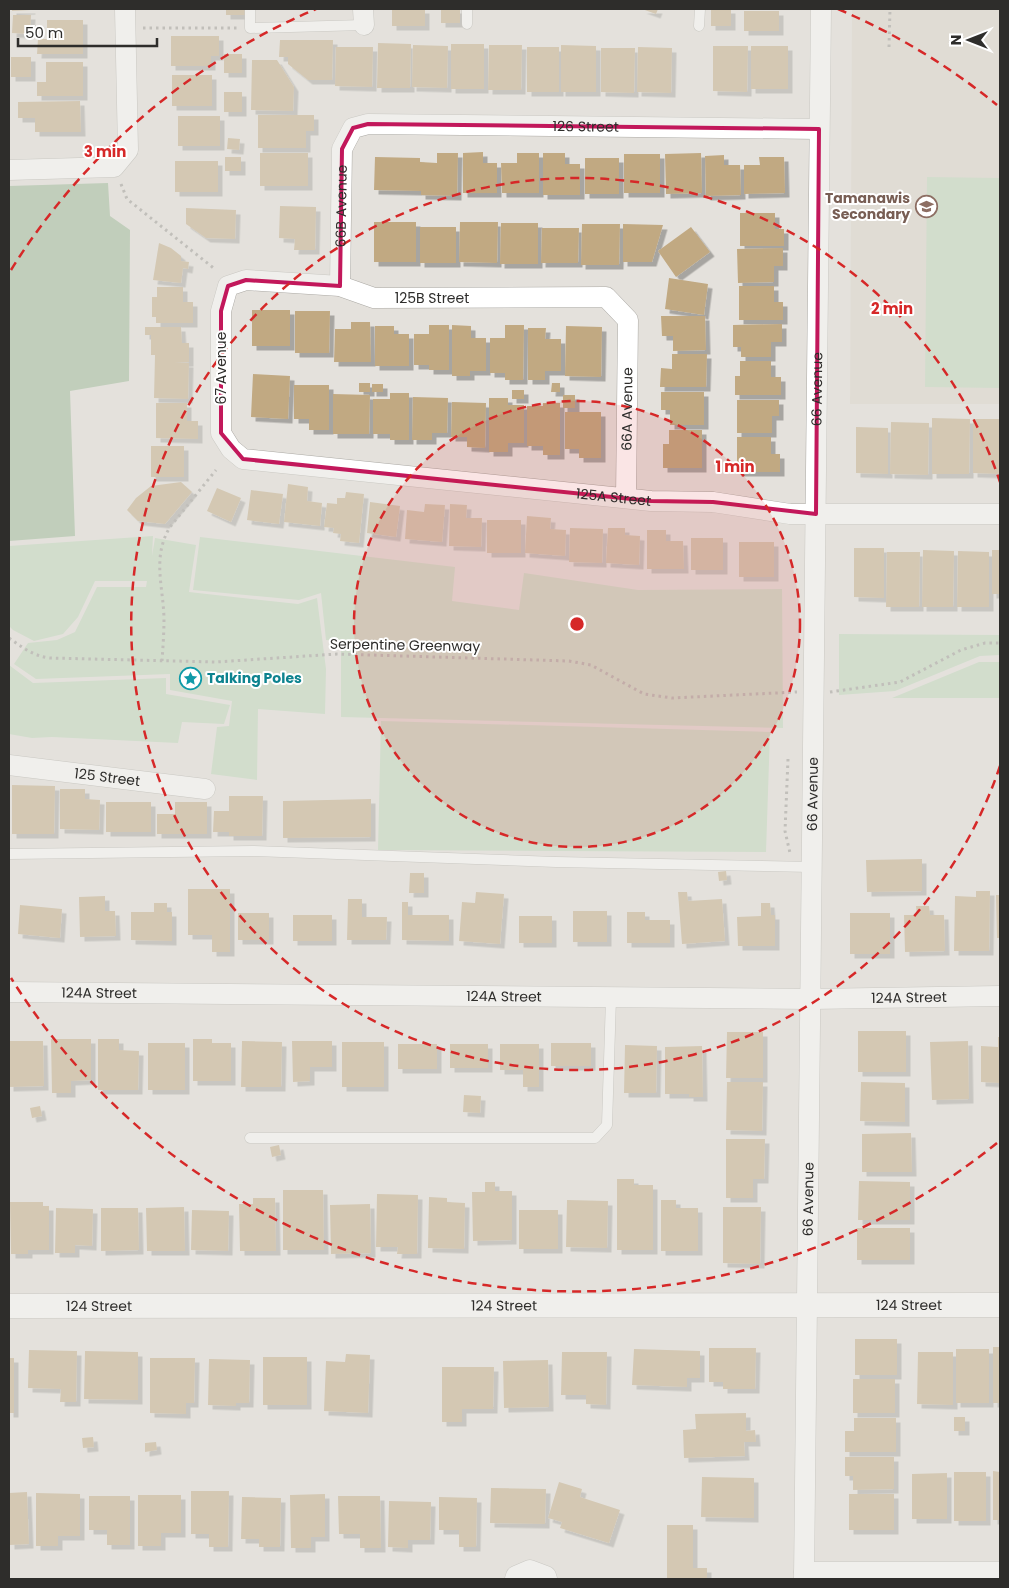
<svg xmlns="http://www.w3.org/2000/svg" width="1009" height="1588" font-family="Poppins,sans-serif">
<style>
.built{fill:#dcd6cb}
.green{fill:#bcd7b9}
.forest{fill:#97b693}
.building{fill:#c1a982;filter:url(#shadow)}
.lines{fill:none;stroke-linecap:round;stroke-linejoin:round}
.service-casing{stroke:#aba9a4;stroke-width:11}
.minor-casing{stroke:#aba9a4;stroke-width:21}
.tertiary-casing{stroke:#aba9a4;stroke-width:25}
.path{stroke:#979491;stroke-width:3;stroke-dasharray:2.5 4;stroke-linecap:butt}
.service{stroke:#fff;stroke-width:10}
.minor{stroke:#fff;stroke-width:20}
.tertiary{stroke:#fff;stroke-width:24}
.marked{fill:none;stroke:#c2185b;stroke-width:4;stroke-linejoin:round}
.ring{fill:none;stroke:#d62828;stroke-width:2.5;stroke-dasharray:9 6}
.labels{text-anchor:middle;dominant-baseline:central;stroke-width:4;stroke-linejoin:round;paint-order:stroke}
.street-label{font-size:14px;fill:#2e2d2b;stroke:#fff}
.education-label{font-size:14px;font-weight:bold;fill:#785e54;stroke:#fff;text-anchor:end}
.culture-label{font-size:14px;font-weight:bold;fill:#0d838f;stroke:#fff;text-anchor:start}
.centre{fill:#d62828;stroke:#fff;stroke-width:2.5}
.ring-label{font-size:15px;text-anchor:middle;font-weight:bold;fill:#d62828;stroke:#fff;stroke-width:4;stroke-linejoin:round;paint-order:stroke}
</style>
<defs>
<filter id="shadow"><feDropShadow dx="4.5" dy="4.5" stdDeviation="0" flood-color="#0004"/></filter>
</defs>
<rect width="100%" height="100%" fill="#e4e1dc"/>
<!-- built -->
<path class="built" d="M852,9h148v395h-150z"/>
<!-- green -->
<path class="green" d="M927,177l73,1v210l-75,-1z
M153,536l-1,20 3,-18 41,7 -7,47 109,12 19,-6 9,71 -1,45 -67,-5 -1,71 -46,-6 6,-47 12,-1 3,-25 -62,-11v-16l-134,5 -22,-15 14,-21 29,-3 18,-8 22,-45h49l1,-6h-52l-17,36 -15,17 -29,7 -21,-11 -4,-4v-80z
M200,537l255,30 -3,34 67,9 5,-37 114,17 144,-1 1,139 -442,-11v-76l-15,-1 -5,-47 -22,7 -106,-10z
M839,634l161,1v20l-20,1 -85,35 -56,4z
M979,662h21v36h-108z
M9,665l24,18 133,-5v16l64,11 -6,19 -42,-2 -4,21 -126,-6 -20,1 -23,-4z
M381,721l389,11 -4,120 -388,-2z"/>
<!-- forest -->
<path class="forest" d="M108,183l2,33 20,14 -1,151 -59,10 5,145 -66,5v-355z"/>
<!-- building -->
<path class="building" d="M12,9h19v1l-19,1z
M226,9h19v6h-19z
M392,9h33v17h-33z
M441,9h19v14h-19z
M642,9h16l-2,5z
M711,9h20v17h-20z
M744,11h35v20h-35z
M13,15h18l-1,19 -18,-1z
M47,20h36v34h-46l1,-15h9z
M171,36h48v20h-8v10h-40z
M280,40h53l-1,40h-24l-20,-16v-7h-9z
M378,43l33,1 -1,44h-33z
M451,44h33v45h-33z
M413,45l35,1 -1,42 -35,-1z
M489,45h33l-1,45h-33z
M561,45l35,1v46h-35z
M713,46h35l-1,46 -34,-1z
M751,46h37v43h-37z
M336,47h37l-1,40 -37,-1z
M527,47h32v45h-32z
M638,47l34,1 -1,45 -34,-1z
M601,48h34l-1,45 -33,-1z
M224,54h18v19h-18z
M11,57h20v20h-20z
M252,60h25l17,27 -1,24 -42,-1z
M46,62h37v34h-46v-14h9z
M172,75h40v31h-40z
M224,92h18v20h-18z
M80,101l1,31h-46v-14h-17v-16z
M258,115h56v16h-8v17h-48z
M178,116h42v30h-42z
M228,138l12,1 -1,11 -12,-1z
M483,152v11h14v30h-34v-40z
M260,153h48v33h-48z
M437,153h21l-1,43 -36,-1v-4l-47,-1 1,-33 45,1v4l17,1z
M517,153h22v40h-37l-1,-30h16z
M543,153h22v11h15v31h-37z
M701,153l1,40 -36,1 -1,-40z
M624,154h36v39h-36z
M724,155v10h16l1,30 -35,1 -1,-40z
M225,157h16v14h-16z
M759,157h25l1,36 -41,1v-29h16z
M585,158h34v36h-34z
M175,161h43v31h-43z
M280,206l36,1 -1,43h-21l1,-11 -16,-1z
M186,208l50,2 -1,29 -29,-1 -20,-14z
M740,213h35v16h9v17h-44z
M374,222h42v40h-42z
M460,222h38l-1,41 -38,-1z
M501,223h37v41h-38z
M582,224h38l-1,41h-38z
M623,224l40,1 -11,37h-29z
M420,227h36v36h-36z
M691,227l19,25 -34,25 -18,-26z
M542,228h37l-1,35h-37z
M159,243l12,5 10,8v5l8,1 -1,7 -5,-1 -2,15 -28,-3z
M783,248v18h-9v16l-36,1 -1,-34z
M669,278l39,6 -4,31 -39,-6z
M739,286h35v16h9v18h-44z
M157,287h26v15h10v21h-37v-6h-4v-20h5z
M252,310h38v36h-38z
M295,311h35l-1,42h-34z
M661,316h44l1,34 -33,1v-15h-11z
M351,322h19l1,40h-37l1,-33h16z
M782,324v18h-11v15h-30v-10h-8v-22z
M429,325h20v45h-20v-5h-15v-31h15z
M452,325l19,1v12h15v33h-16v5h-18z
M505,325h19l-1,55h-18v-7h-15v-35h15z
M375,326h19v8h15v32h-34z
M566,326l36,1 -1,50 -36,-1z
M145,327h36l1,16h7v19l-14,1h14l-1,36 -34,-1 1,-43h-4v-20h-6z
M528,328h18l-1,11h16v32h-16v9h-17z
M672,354h35l-1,33h-46l1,-19 11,1z
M740,361h31v16h10v18h-46v-19h5z
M253,374l37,2 -2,43 -37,-2z
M359,383h11v9h-11z
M552,383h8v9h-9z
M372,384h11v8h-11z
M294,385h35v45h-20v-11h-15z
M512,390h12v9h-12z
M661,392h43v33h-34v-15h-9z
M390,393h19v47h-19v-6h-17v-35h17z
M333,394l37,1 -1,39h-36z
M563,395h12v13h-12z
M413,397l35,1 -1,35h-15v7h-20z
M489,398h19v7h16v38h-16v9h-19z
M737,400h42v16h-7v17h-35z
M452,402l34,1 -1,45 -18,-1v-10h-16z
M156,403h31v18h11v18l-42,-1z
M543,403h17v52h-17v-9h-16v-40h16z
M565,412h36v46h-22v-9h-14z
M932,418l38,1 -1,55h-37z
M973,419h27v55l-27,-1z
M891,422l38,1 -1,52 -38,-1z
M856,427l32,1v46l-32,-1z
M669,430h33v38h-39v-24h6z
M737,437h34v17h9v18h-43z
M151,446h33v31h-33z
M181,482l11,10 -27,32 -27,-3 -11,-11 9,-12 15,-12z
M288,484l20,3 -1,14 15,2 -2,23 -36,-4z
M217,488l24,10 -10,24 -24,-11z
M251,490l32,4 -4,30 -32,-4z
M346,492l18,2 -5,49 -19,-2 1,-7 -8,-1 1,-5 -10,-1 3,-24 10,1v-6h8z
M370,502l30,4 -4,31 -29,-4z
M425,504l20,1 -3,37 -37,-3 2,-29 17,2z
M450,504l17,1 -1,13h16l-1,29 -32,-1z
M527,516l24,2 -1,11 16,1 -1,26 -40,-3z
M487,520h34v33h-34z
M570,528l33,1 -1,34 -33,-1z
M608,528h17v7l15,1 -1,29 -33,-2z
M647,530h19v11h17l1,28h-37z
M691,538h32v32h-32z
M739,542h35v35h-35z
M854,548h30v50l-30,-1z
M923,550l31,1 -1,56h-31z
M992,550h8v44h-8z
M958,551l31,1v55h-32z
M887,552h33l-1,55h-33z
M12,785l43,1 -1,48h-42z
M60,789h25v10l15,1 -1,30 -39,-1z
M229,796h34l-1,40h-33v-4h-16l1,-21h15z
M371,799v38l-88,1v-37z
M106,802h45v30h-45z
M175,802h32v32h-50v-20h18z
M922,859v32l-55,1 -1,-32z
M726,871l1,9 -8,1 -1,-9z
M410,873h14v20h-15z
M188,889h42v63h-18v-17h-24z
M976,891h14l-1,60h-35l1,-55 21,1z
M476,892l28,2 -4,50 -41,-3 3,-39 13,1z
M678,892h9l1,9 34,-2 3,42 -43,3z
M996,895h4v43h-3z
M105,896v15h10l1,25 -36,1 -1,-40z
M348,899h14v18h25l-1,23h-39z
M402,902h6v13h41v26l-47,-1z
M154,903h13v9h5v29l-41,-1v-28h23z
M761,903h9l1,12h4v31h-37l-1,-29 24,-1z
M20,905l42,4 -2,29 -42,-4z
M916,906h13l1,9h14l1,36 -40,1 -1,-37h13z
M573,911h34v31h-34z
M627,912h18v8h25v23h-43z
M238,913h31v27h-31z
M850,913h40v41h-40z
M293,915h39v26h-39z
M519,916h33v27h-33z
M858,1031h48v41h-48z
M727,1032h36v46h-37z
M998,1037h2v46l-19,-1v-36l17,1z
M51,1039h40v41l-20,1v12h-19z
M98,1039h21v11l20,1 -1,39h-40z
M193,1039h19v4h19v38h-38z
M9,1041h34l1,45 -35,1z
M242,1041l40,1 -1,45h-40z
M292,1041h40v26h-22v14l-17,1z
M968,1041l1,58 -37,1 -2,-58z
M342,1042h42v45h-42z
M148,1043h37v47h-37z
M551,1043h40v23h-40z
M398,1044h39v25h-39z
M450,1044h38v24h-38z
M500,1044h39v43h-16v-17h-23z
M625,1045l32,1 -1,47h-32z
M702,1046l1,51h-14v-3h-24v-47z
M727,1082h36l-1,49 -36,-1z
M861,1082l44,1v39l-45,-1z
M464,1095l17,1 -1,17 -17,-1z
M40,1106l2,10 -10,2 -2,-10z
M911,1133l1,39h-50v-38z
M726,1139h39l-1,40h-11v19h-27z
M279,1145l2,10 -9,2 -2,-10z
M617,1179h17v6h19v65h-36z
M859,1181l51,1v38h-52z
M485,1182h10v9h17v49l-39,1 -1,-49h13z
M283,1190h40l1,60h-41z
M377,1194l41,1 -1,59h-20l1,-7h-22z
M429,1197l18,1v4l18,1 -1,46 -36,-1z
M253,1198h22l1,53h-36l-1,-47h14z
M567,1200l41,1 -1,47 -41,-1z
M661,1200h15v8h22v43h-37z
M10,1202h33v4h6v44h-21v4h-17z
M370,1204l1,49 -40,1 -1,-49z
M184,1207l1,44h-38l-1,-43z
M723,1207h38l-1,57 -37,-1z
M56,1208l37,1 -1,37 -17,-1v8h-20z
M101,1208h37l1,42 -38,1z
M192,1210l37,1 -1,40 -37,-1z
M519,1210h39v39h-39z
M857,1228h53v32h-53z
M855,1339h42v36h-42z
M993,1347h7v56h-7z
M709,1348h47l-1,41h-32v-7h-14z
M634,1349l66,2v27h-13v9l-55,-2z
M956,1349h33v54h-33z
M29,1350l48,1 -1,51h-16l1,-13 -33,-1z
M85,1351l53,1v48l-54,-1z
M562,1352h45l-1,53 -20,-1v-9h-25z
M918,1352h35v53l-36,-1z
M346,1354l24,1 -2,58 -44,-2 2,-50 19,1z
M263,1357h44v48h-44z
M9,1358h5v55h-5z
M150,1358h45l-1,45h-8v11l-36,-1z
M209,1359l41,1 -1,43h-13v3l-28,-1z
M548,1360l1,47 -45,1 -1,-47z
M442,1367h52l-1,42h-31v13h-20z
M853,1379h42v34h-42z
M746,1413v18l9,-1 1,12h-12l1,14 -61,2 -1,-28 13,-1 -1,-15z
M954,1417h11v14h-11z
M854,1418h42v34h-51v-21h9z
M93,1437l1,10 -11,1 -1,-10z
M156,1442l1,8 -12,2v-9z
M845,1457h49v32l-41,1v-14h-8z
M993,1471l7,1v48h-7z
M954,1472h32v49h-32z
M947,1473v46h-35v-45z
M702,1477l52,1v40l-53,-1z
M559,1482l23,7 -2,8 40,13 -11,33 -49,-15 2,-6 -14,-4z
M491,1488l55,1 -1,35 -55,-1z
M191,1491h38l-1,56h-19v-13h-18z
M27,1492l2,52 -19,1 -1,-52z
M36,1493l44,1v42h-22v10h-22z
M325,1494v43h-14v11h-20l-1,-53z
M849,1494h45v36h-45z
M138,1495h43v38h-20v13h-23z
M89,1496h41v49h-23v-15h-18z
M338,1496h42l1,52h-21v-14h-21z
M242,1497l39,1 -1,49h-21v-8h-18z
M439,1497l38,1 -1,49h-17v-17h-20z
M389,1501l42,1 -1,38h-22v8l-20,-1z
M667,1525h26v43h14v11h-40z"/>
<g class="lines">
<defs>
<path id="service" d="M250,9v19l114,-3
M467,24v-15
M699,26l1,-17
M9,854l244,-3 303,11 256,5
M250,1138h345l12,-13 4,-127"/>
<g id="minor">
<path d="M363,9l1,16"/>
<path d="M9,170l105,-3 14,-17 -3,-141"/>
<path id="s1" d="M340,286l2,-137 11,-21 15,-4 451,5"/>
<path id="s2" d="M626,498l2,-178 -22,-23 -232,1 -34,-12 -94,-6 -18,6 -7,25v122l10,16 12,10 408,42 62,1 77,12h210"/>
<path id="s3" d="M9,765l196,24"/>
<path id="s4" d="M9,992l802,7 189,-3"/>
<path d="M804,1572h196"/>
<path d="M515,1579l1,-3 14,-6 16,6 1,3"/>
<path id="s5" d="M804,1579l17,-1570"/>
</g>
<g id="tertiary">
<path id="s6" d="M9,1306l991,-1"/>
</g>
</defs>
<!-- service casing -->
<use href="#service" class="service-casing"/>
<!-- minor casing -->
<use href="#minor" class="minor-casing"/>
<!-- tertiary casing -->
<use href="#tertiary" class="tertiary-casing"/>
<!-- path -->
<path class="path" d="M143,28h94
M889,47l1,-38
M121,184l6,15 89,71
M9,638c13,9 24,18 41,20l166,4 121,-8 232,7 22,4 53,29 28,4 125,-6
M162,661c1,-14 2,-29 2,-43 -1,-33 -12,-61 6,-91l46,-57
M830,692l70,-10 61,-32 24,-7h15
M788,759l-3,72 5,22"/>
<!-- service -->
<use href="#service" class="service"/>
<!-- minor -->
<use href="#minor" class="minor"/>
<!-- tertiary -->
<use href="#tertiary" class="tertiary"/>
</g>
<!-- marked area -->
<path d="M0 0H1009V1588H0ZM368,124l451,5 -3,385 -103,-12 -62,-1 -408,-42 -22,-26v-122l7,-25 18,-6 94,6 2,-137 11,-21z" fill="#e4e1dc" fill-opacity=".55" fill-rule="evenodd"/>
<path class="marked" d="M368,124l451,5 -3,385 -103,-12 -62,-1 -408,-42 -22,-26v-122l7,-25 18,-6 94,6 2,-137 11,-21z"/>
<!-- distance rings -->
<circle cx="577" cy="624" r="223" fill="#d62828" fill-opacity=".12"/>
<g class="ring">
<circle cx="577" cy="624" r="223"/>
<path d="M1000 766A446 446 0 1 1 1000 482"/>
<path d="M997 1143A668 668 0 0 1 11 978M11 270A668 668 0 0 1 316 9M838 9A668 668 0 0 1 997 105"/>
</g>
<!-- icons -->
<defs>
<symbol id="school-ring" viewBox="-11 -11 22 22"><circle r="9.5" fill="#fff" stroke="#8d6e63" stroke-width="1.5"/><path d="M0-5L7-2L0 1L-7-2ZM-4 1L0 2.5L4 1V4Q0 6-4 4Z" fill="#8d6e63"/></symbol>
<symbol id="sight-ring" viewBox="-11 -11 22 22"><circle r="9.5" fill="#fff" stroke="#0f9aa8" stroke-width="1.5"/><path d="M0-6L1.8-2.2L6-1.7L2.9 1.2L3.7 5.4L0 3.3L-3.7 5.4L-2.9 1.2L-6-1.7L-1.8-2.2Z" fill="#0f9aa8"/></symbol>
</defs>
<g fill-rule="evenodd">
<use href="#school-ring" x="914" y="194" width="25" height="25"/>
<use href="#sight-ring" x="178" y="666" width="25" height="25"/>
</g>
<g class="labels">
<!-- street labels -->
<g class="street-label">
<text stroke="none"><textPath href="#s1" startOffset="394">126 Street</textPath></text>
<text stroke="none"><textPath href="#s1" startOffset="80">66B Avenue</textPath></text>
<text x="432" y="298">125B Street</text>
<text transform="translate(221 368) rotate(-90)">67 Avenue</text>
<text stroke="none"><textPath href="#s5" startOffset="1190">66 Avenue</textPath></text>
<text stroke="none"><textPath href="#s2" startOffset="89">66A Avenue</textPath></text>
<text stroke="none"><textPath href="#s2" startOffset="1146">125A Street</textPath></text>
<text transform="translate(405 645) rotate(1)">Serpentine Greenway</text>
<text stroke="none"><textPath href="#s3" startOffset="99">125 Street</textPath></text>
<text stroke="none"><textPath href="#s5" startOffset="785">66 Avenue</textPath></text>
<text stroke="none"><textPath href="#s4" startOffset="90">124A Street</textPath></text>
<text stroke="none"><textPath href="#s4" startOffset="495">124A Street</textPath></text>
<text stroke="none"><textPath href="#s4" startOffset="900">124A Street</textPath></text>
<text stroke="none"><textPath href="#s5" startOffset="380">66 Avenue</textPath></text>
<text stroke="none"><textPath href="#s6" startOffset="495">124 Street</textPath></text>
<text stroke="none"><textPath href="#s6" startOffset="900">124 Street</textPath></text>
<text stroke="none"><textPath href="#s6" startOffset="90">124 Street</textPath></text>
</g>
<!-- education labels -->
<g class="education-label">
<text x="910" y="198">Tamanawis<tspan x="910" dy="16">Secondary</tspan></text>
</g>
<!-- culture labels -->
<g class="culture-label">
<text x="207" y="678">Talking Poles</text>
</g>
</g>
<circle cx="577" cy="624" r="8" class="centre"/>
<g class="ring-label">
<text x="105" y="157">3 min</text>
<text x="892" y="314">2 min</text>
<text x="735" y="472">1 min</text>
</g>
<!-- border -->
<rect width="1009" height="1588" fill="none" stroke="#2e2d2b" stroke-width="20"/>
<!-- north arrow -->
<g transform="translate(969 40) rotate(270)" stroke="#ffffff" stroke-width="4" paint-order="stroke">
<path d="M0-4L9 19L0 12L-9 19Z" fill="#2e2d2b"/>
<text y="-8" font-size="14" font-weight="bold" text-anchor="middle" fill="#2e2d2b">N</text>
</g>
<!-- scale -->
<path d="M18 38v8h139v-8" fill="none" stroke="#2e2d2b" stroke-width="2.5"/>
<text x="25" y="38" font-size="15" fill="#2e2d2b" stroke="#ffffff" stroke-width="4" paint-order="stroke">50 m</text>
</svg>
